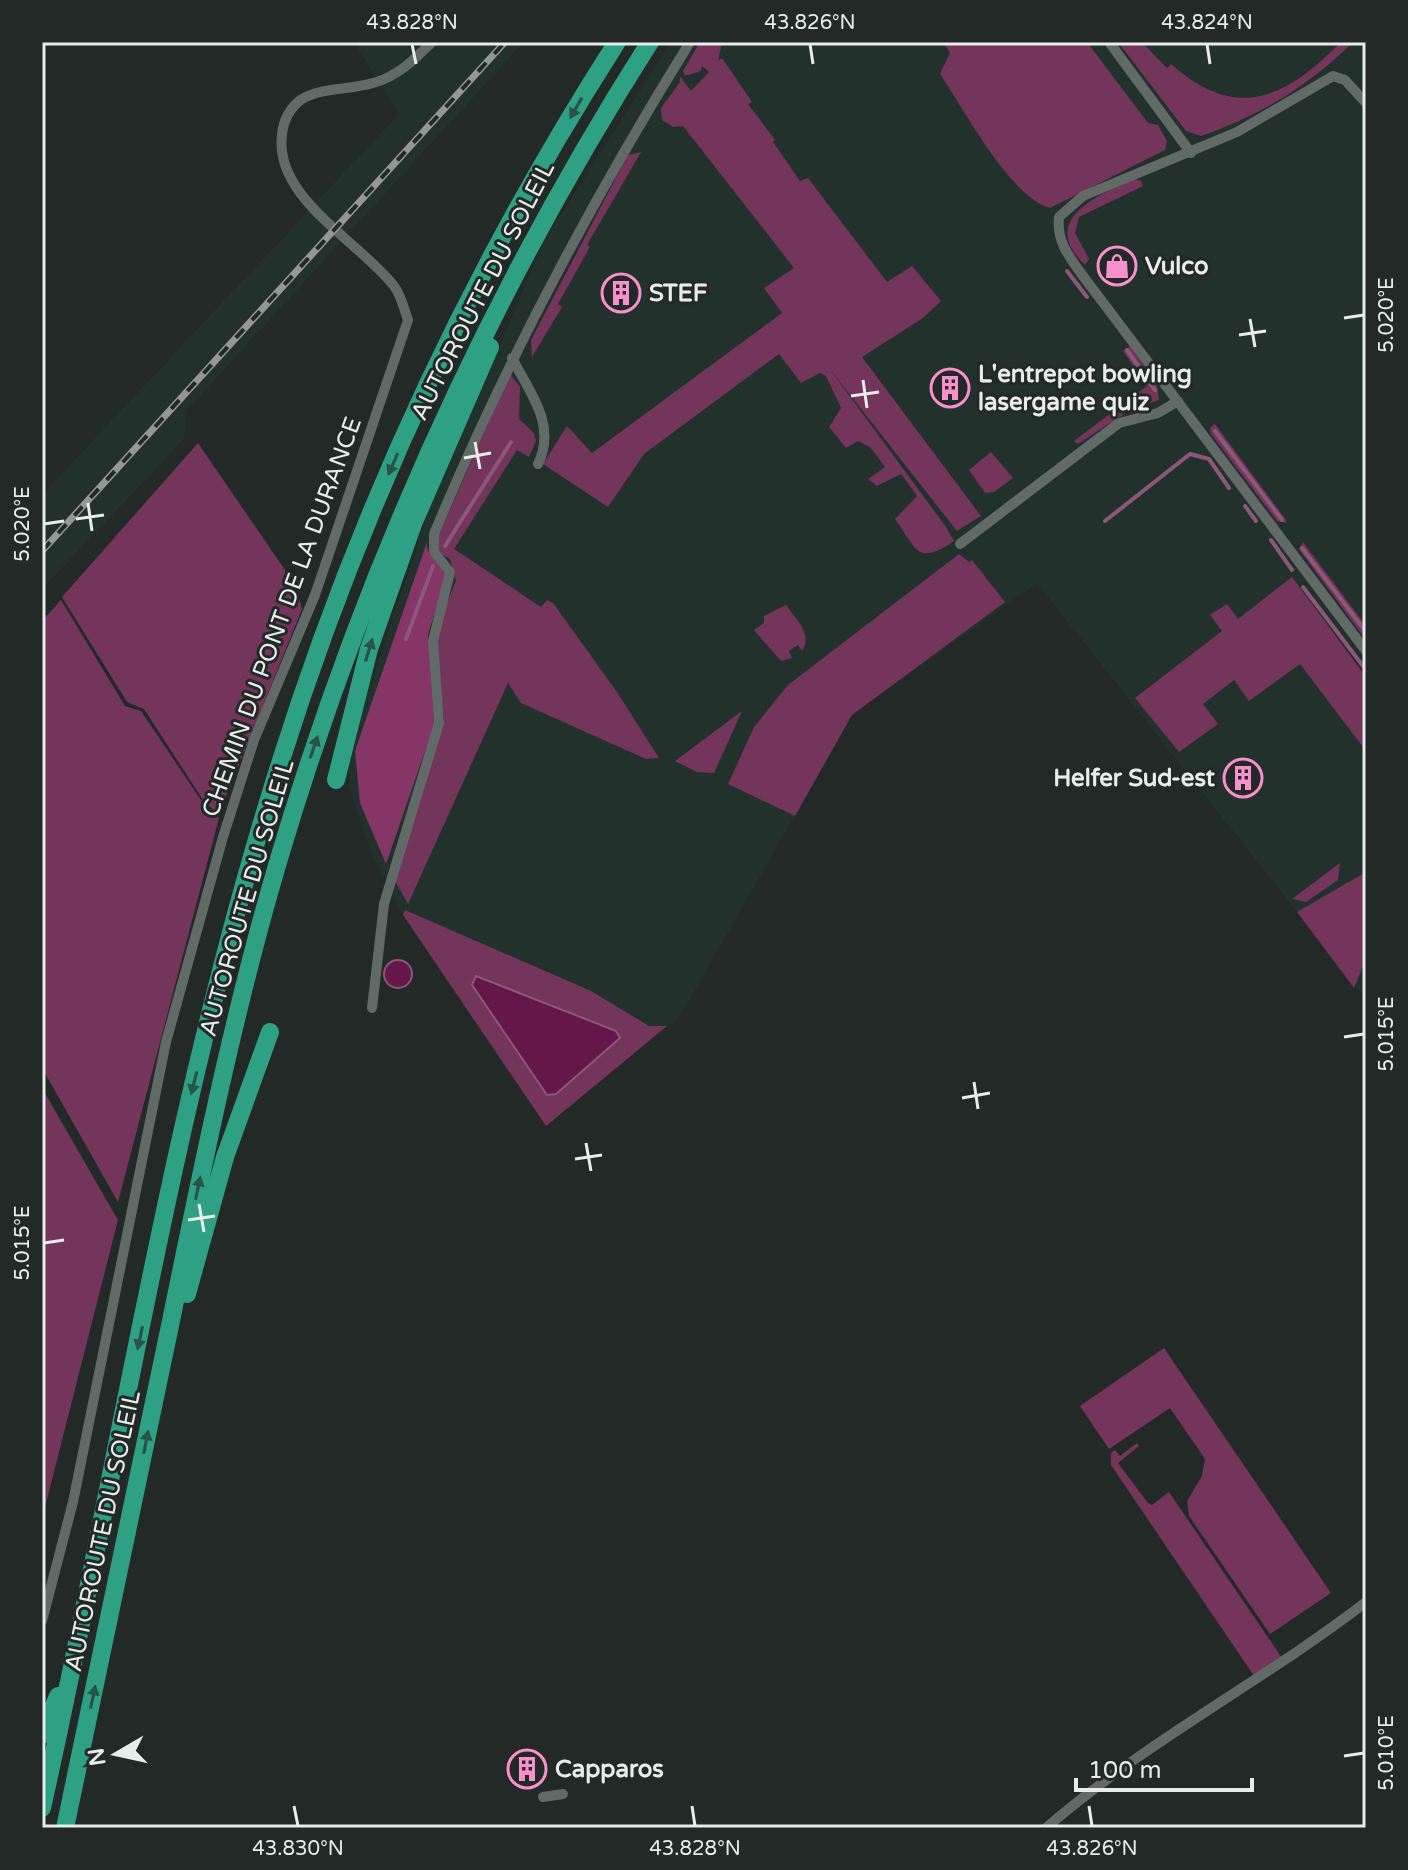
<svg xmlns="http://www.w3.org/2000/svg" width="1408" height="1870" font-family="'Varela Round',sans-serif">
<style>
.built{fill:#23312c}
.green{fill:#733559}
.forest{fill:#863666}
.water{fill:#651749;stroke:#8c577a;stroke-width:2}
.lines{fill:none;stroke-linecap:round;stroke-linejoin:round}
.stream{stroke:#8c577a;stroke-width:4}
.street{stroke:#626a67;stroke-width:10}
.highway{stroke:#2ea084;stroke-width:18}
.rail-casing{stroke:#939896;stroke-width:7}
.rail{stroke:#232927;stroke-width:4;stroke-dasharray:12;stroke-linecap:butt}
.oneway{fill:#275348}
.ticks{fill:none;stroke:#e8edeb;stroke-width:3}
.labels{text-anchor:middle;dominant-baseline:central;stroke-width:6;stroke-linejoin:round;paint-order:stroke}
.poi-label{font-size:24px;font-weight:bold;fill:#e8edeb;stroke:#232927;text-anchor:start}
.street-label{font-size:24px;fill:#e8edeb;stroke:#232927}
.neatline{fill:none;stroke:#e8edeb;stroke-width:3}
.ticks-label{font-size:20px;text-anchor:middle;fill:#e8edeb}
</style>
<rect width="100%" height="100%" fill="#232927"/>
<!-- built -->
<path class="built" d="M354,42h170l-337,368 -3,29 -142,150v-94l357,-381z
M671,42h695v957l-329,-416 -185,132 -172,301 -134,110 -143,-211 -34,-69 -20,-60 -1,-35 81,-241 116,-270z"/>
<!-- green -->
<path class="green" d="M700,42h22l-4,19 4,-3 30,44 -4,2 27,36 -2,2 27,39 8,-3 79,104 25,-16 29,35 -18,17 -61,39 119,159 -24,15 -128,-163 117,159 8,14c-37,25 -37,9 -59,-22l22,-23 -16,-22 -24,12 -9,-7 17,-12 -14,-19 -13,-7 -12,7 -17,-21 12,-19 -15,-32 -6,-3 -19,10 -22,-29 -135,100 -36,53 -65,-43 24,-38 25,27 190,-140 -18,-25 30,-20 -111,-142 -10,1 -11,-7 -1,-12 19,-26v-6l11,15 18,-19 -7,-6 -1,5 -16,5 -2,-5z
M943,42h144l61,81 10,2 9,16 -2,9 -115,58c-40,-11 -86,-99 -110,-134l10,-21z
M1118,42h24l25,26 4,-4c65,58 114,35 170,-22h12c-43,43 -95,75 -152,94l-15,-5z
M641,152l-54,93 3,2 -32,57 4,3 -30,50 -1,-17 97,-185z
M1134,179l7,2 2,5 -64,31 -4,16 14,26 -4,6c-48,-46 14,-70 49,-86z
M1130,346l27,39 2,15 -29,10 -52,34 -4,-3 73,-55 -24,-35z
M510,374l10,13 -1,32 15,14 2,8 -7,16 -12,-7 -63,99 87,58 6,-7 6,3 64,89 42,66 -13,1 -125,-56 -13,-20 -100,221 -13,-23 49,-162 -8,-79 6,-25 14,-34 -6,-22 -11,-6 -2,-14z
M1215,424l71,96v3l-9,-2 -66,-87 -1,-6z
M198,443l98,143 6,23 -83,205 -14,-11 -61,-94 -17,-7 -65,-105z
M991,452l22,26 -19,14 -9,1 -16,-23z
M1303,542l63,84v14l-67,-91z
M959,554l10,8 3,-2 33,42 -153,113 -57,101 -67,-32 26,-57 34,-42z
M1292,577l74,100v74l-66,-87 -51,37 -15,-21 -31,24 15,20 -39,28 -44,-54 87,-67 -12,-16 17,-11 11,15z
M61,600l64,106 16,5 64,95 14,12 -101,384 -76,-134v-447z
M786,605c10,14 27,29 16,46l-4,-6 -9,6 3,7 -11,3 -27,-31 10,-7v-7z
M742,711l-28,62 -17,-1 -22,-11z
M1340,863l-2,17 -32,22 -14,-3z
M1366,872v87l-12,29 -57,-76z
M405,910l186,81 58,35h18l-121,100 -143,-211z
M42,1088l76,132 -76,299z
M1164,1348l167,245 -61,41 -81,-118 -2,-15 15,-25 3,-17 -35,-51 -61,41 -29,-43z
M1137,1443l2,3 -21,17 30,40 4,2 17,-13 113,166 -28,18 -143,-211v-12l4,-3 5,6z"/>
<!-- forest -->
<path class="forest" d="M427,542c-1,18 15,20 19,36l-18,56 6,91 -48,139 -26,-61 -5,-52z"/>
<!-- water -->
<path class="water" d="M384 974a14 14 0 1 1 28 0a14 14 0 1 1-28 0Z
M476,976l140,55 4,7 -64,56 -9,1 -75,-110z"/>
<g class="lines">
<!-- stream -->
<path class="stream" d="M1067,271l20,26
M1127,350l28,40
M1215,431l67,89
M1245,506l11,15
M1105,521l85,-67 19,5 20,29
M1271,540l21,30
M445,546l66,-104
M1302,548l64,84
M1303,587l63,83
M406,639l27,-73"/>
<!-- street -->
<path class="street" d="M1109,42l82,111
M1366,103l-21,-23 -12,-4 -96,56 -154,64 -24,21c-3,26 12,42 27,63l280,371
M512,358c18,35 45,67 26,106
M960,544l159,-121 39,-10 20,-12
M372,1008l12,-104 55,-181 -6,-82 17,-69 -16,-20v-18c71,-171 158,-334 256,-492
M42,1621l31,-119 93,-460 57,-205 31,-97 61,-145 93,-275c-4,-11 -7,-25 -14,-34 -35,-45 -120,-88 -112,-151 1,-14 8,-28 20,-36 20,-12 49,-9 71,-16 24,-6 42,-24 59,-41
M543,1797l20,-3
M1046,1828c99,-86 216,-146 320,-226"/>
<!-- highway -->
<path class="highway" d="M336,780l33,-131 44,-125 77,-177
M187,1294l38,-137 45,-125
M42,1735l16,-39
M42,1808c77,-345 129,-697 235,-1035 80,-257 195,-505 340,-731
M65,1828c36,-171 71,-341 107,-512 31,-152 62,-305 106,-454 86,-290 209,-564 372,-820"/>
<defs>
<path id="rail" d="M42,551l463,-509"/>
</defs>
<!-- rail casing -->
<use href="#rail" class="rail-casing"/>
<!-- rail -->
<use href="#rail" class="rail"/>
</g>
<!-- one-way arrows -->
<defs><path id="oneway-solid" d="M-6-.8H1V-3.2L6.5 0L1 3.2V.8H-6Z" transform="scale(2)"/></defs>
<g class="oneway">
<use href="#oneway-solid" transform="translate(576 108) rotate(120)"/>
<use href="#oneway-solid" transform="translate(393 464) rotate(114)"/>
<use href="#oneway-solid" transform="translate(369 650) rotate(-73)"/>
<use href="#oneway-solid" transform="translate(314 747) rotate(-71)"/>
<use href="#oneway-solid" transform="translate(194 1083) rotate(104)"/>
<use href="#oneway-solid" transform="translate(198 1188) rotate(-78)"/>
<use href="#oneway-solid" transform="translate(140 1338) rotate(102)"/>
<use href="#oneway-solid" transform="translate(146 1442) rotate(-79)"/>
<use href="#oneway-solid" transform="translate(93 1697) rotate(-78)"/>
</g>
<!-- ticks -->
<path class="ticks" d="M412,44l4,20M810,44l3,20M1207,44l3,20M1344,318l20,-3M1250,319l5,28M1239,335l27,-4M863,380l4,28M851,396l28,-4M475,442l5,27M464,458l27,-5M88,503l4,28M76,519l28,-4M44,524l20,-3M1344,1037l20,-3M974,1082l4,27M962,1098l28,-5M586,1143l5,28M575,1159l27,-4M199,1204l5,28M188,1220l27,-4M44,1243l20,-3M1344,1756l20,-3M294,1806l4,20M692,1806l3,20M1089,1806l3,20"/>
<!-- icons -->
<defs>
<symbol id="shop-ring" viewBox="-11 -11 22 22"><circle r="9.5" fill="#232927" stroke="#f890cb" stroke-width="1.5"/><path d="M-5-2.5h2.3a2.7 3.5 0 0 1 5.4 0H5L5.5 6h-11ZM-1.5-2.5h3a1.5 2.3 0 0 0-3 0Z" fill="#f890cb"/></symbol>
<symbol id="building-ring" viewBox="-11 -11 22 22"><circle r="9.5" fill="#232927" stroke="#f890cb" stroke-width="1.5"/><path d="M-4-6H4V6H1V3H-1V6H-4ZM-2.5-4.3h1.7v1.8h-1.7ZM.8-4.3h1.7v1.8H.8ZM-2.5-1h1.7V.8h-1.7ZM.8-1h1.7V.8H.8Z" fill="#f890cb"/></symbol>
</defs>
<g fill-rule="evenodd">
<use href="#shop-ring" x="1095" y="244" width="44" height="44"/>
<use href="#building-ring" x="599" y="271" width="44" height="44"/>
<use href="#building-ring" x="928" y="366" width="44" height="44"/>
<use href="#building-ring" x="1221" y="756" width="44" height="44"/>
<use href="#building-ring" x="505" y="1747" width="44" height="44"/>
</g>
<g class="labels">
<!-- poi labels -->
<g class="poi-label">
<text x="1145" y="266">Vulco</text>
<text x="649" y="293">STEF</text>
<text x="978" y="374">L'entrepot bowling<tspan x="978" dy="28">lasergame quiz</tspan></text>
<text x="1215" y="778" text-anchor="end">Helfer Sud-est</text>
<text x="555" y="1769">Capparos</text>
</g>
<!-- street labels -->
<g class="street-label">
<text transform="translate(483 291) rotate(-63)">AUTOROUTE DU SOLEIL</text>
<text transform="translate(282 617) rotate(-70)">CHEMIN DU PONT DE LA DURANCE</text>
<text transform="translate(247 898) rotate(-74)">AUTOROUTE DU SOLEIL</text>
<text transform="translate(103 1531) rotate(-78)">AUTOROUTE DU SOLEIL</text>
</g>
</g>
<!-- border -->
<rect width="1408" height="1870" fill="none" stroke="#232927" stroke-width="88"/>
<!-- north arrow -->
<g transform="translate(116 1754) rotate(261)" stroke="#232927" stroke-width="6" paint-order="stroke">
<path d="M0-6L14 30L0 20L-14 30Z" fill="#e8edeb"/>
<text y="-12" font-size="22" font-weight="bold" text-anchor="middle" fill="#e8edeb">N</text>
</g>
<!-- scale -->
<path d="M1076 1778v12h176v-12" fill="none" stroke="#e8edeb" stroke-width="4"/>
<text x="1088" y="1778" font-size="24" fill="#e8edeb" stroke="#232927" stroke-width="6" paint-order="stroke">100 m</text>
<rect x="44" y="44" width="1320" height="1782" class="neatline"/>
<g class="ticks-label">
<text x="412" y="29">43.828°N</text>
<text x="810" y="29">43.826°N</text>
<text x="1207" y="29">43.824°N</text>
<text transform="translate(1386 315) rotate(-90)" y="7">5.020°E</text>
<text transform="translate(22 524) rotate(-90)" y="7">5.020°E</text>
<text transform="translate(1386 1034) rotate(-90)" y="7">5.015°E</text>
<text transform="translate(22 1243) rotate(-90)" y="7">5.015°E</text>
<text transform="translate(1386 1753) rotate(-90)" y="7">5.010°E</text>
<text x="298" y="1855">43.830°N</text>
<text x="695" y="1855">43.828°N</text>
<text x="1092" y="1855">43.826°N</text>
</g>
</svg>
